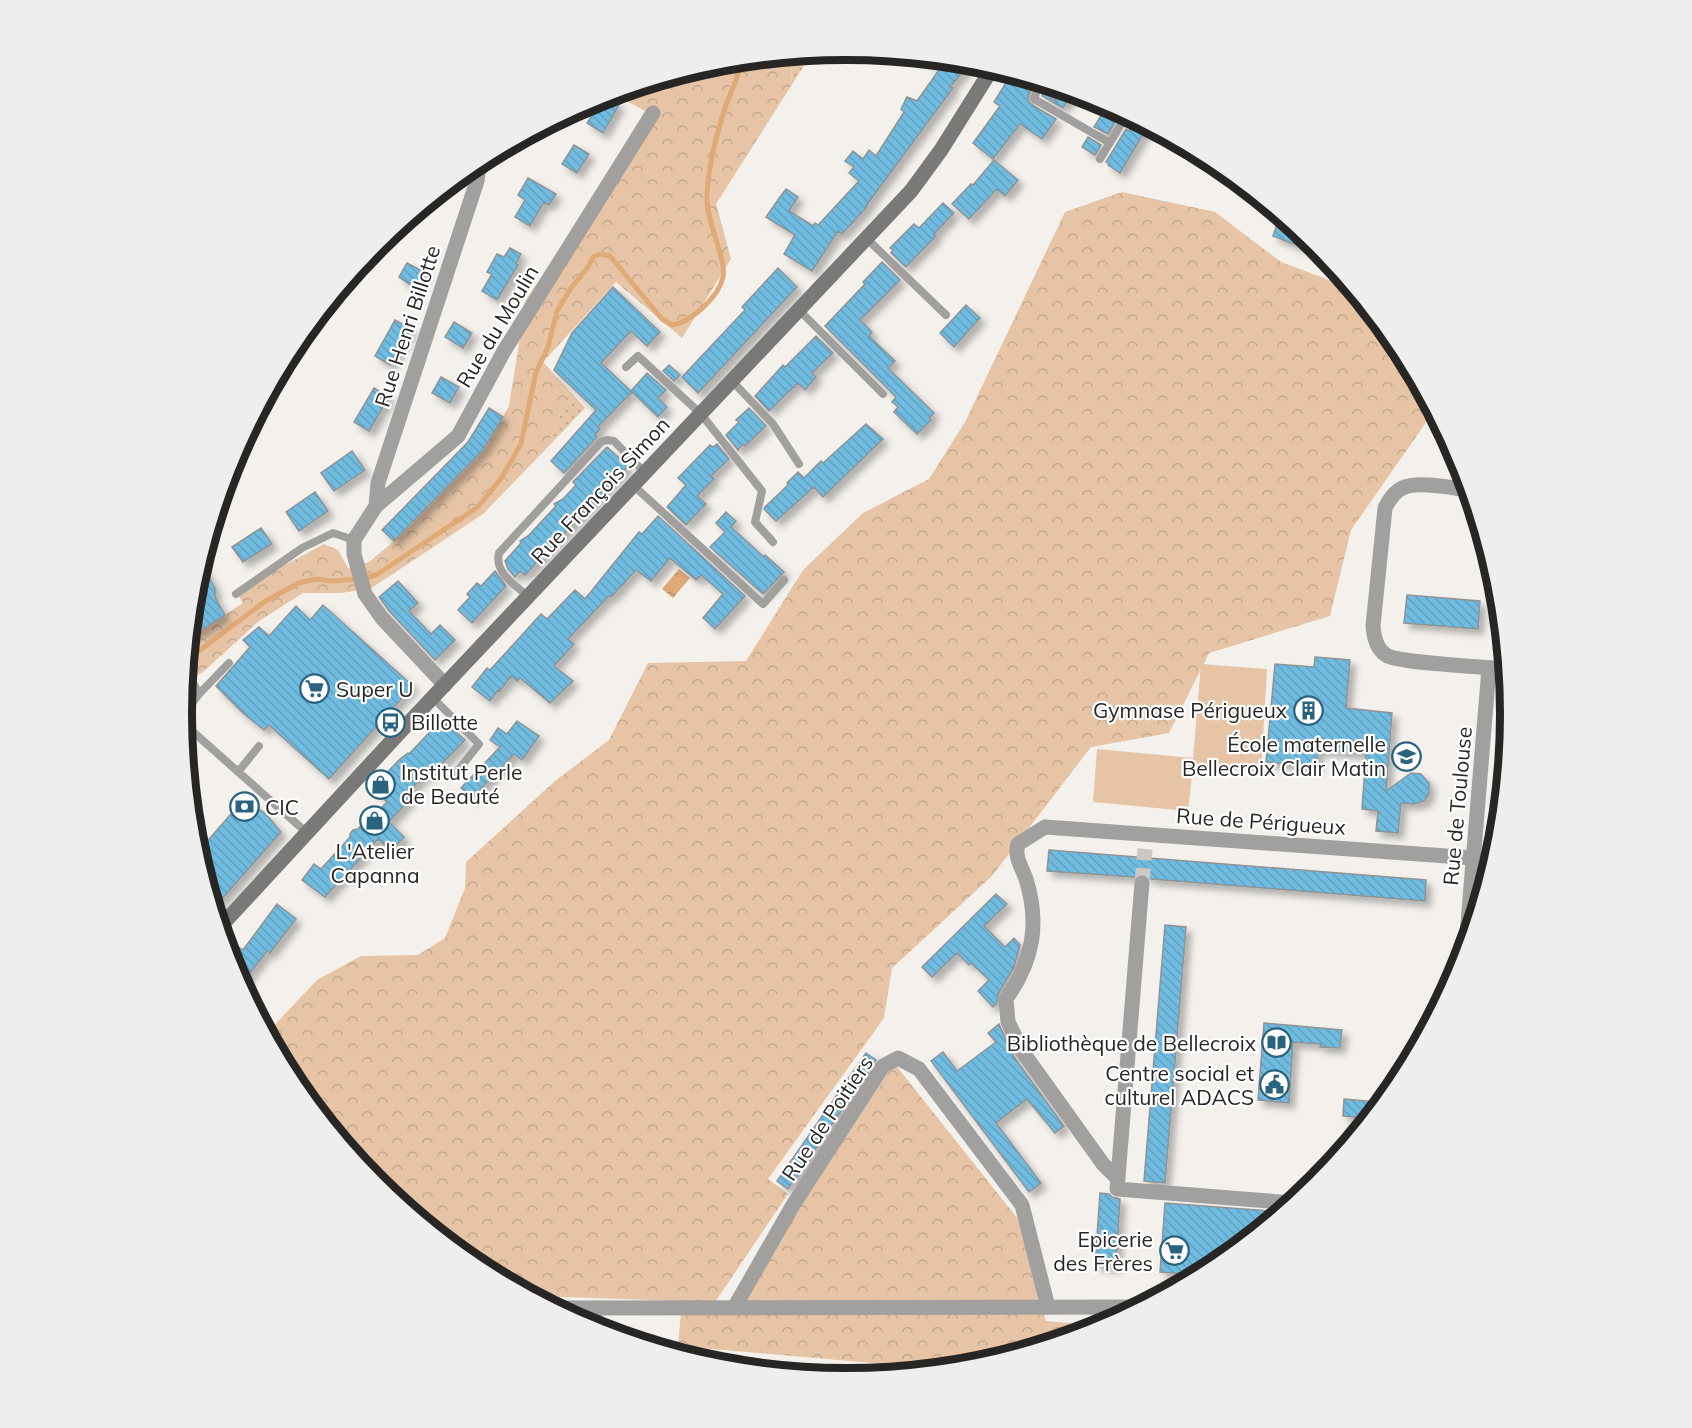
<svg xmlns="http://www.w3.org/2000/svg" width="1692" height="1428" font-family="Mulish,sans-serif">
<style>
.grass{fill:url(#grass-dots)}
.forest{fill:url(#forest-crowns)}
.green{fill:#e6c4a5}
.water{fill:url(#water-ripples)}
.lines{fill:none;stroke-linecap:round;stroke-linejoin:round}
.stream{stroke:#e0aa76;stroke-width:5}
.building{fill:url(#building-back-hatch);stroke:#8f9395;stroke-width:1.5;filter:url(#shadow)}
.minor-tunnel{stroke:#cbc8c5;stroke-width:15;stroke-dasharray:15 8;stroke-linecap:butt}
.service{stroke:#a1a09e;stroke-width:8}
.minor{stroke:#a1a09e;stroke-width:15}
.tertiary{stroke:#a1a09e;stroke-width:15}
.secondary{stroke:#7b7977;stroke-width:15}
.labels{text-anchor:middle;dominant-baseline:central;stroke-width:4.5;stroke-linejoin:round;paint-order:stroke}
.street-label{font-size:21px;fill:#272624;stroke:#fff}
.poi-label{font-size:21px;fill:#272624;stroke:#fff;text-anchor:end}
.rim{fill:none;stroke:#272624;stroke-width:8}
</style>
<defs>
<pattern id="grass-dots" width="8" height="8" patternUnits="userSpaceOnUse" patternTransform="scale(1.5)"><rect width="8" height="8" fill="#e6c4a5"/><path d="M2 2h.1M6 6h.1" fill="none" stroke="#c5a88e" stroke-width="1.8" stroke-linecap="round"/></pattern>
<pattern id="forest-crowns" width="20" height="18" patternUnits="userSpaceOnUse" patternTransform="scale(1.5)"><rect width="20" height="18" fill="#e6c4a5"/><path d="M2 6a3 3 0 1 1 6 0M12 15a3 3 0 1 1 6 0" fill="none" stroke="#c5a88e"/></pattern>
<pattern id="water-ripples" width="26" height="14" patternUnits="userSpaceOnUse" patternTransform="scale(1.5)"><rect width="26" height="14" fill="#e0aa76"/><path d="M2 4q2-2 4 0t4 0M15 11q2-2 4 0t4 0" fill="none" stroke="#b68a61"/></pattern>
<pattern id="building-back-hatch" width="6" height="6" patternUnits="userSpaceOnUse" patternTransform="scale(1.5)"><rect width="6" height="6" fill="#6fbce1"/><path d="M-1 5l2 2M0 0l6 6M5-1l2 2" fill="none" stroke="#60a1c1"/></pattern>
<filter id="shadow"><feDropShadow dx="5.5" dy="5.5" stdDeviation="3" flood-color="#0004"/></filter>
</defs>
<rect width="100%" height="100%" fill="#f4f1ed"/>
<!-- grass -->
<path class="grass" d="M812,53l-21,33 1,-31z
M569,390l16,18 -38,40z"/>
<!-- forest -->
<path class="forest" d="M792,55l-1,31 -75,118 15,55 -49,79 -66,-56 -73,80 26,28 -22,58 -64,66 -113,75 -30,4h-37l-44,28 -57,52 -17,6 4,-40 54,-36 -7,-12 88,-47 14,6 10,18 21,-6 25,-21 89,-90 26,-45 17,-106 61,-93 58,-96 -32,-17 104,-32z
M1122,192l93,20 66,50 72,27 46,56 35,66 -83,119 -21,86 -121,37 -40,80 -78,14 -99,129 -100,92 -8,50 -116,161 20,15 -79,117 27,4 66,-113 92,-139 124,156 28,102 57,5 -128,40 -35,3 -262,-23 4,-45 -149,-5 -56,-30 -101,-82 -83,-101 -26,-50 50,-53 44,-24 57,-1 27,-17 20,-50 1,-26 89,-81 54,-41 39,-77 98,-2 57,-91 60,-57 66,-34 36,-57 100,-210z"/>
<!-- green -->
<path class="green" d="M1201,664l66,5 -6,103 -68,-5 -5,44 -95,-9 4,-53 96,9z"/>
<!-- water -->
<path class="water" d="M679,569l11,9 -17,20 -11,-9z"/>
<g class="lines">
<!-- stream -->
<path class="stream" d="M187,660l77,-58 35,-19 17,-4 16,2 28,-2 16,-4 102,-68 24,-30 19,-33 15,-72 12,-25 9,-36 14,-23 17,-21 5,-10 8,-3 9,2 52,63 10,6c19,-3 47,-28 51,-48 4,-17 -17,-55 -16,-80 1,-31 9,-60 18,-89 5,-16 15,-31 15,-48"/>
</g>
<!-- building -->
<path class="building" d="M922,57l49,5 -21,25 3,1 -87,118 1,1 -25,27 -4,-3 -26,40 -28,-17 11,-19 -29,-18 14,-20 6,-8 12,8 -9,14 24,15 2,-3 3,2 41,-44 -10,-8 5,-6 -9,-6 8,-10 10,8 6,-9 7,6 28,-44 -3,-3 6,-12 10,4 22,-31z
M1012,73l20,12 -4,12 1,6 27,16 -14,20 -22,-15 -27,35 -20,-16 27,-37 -6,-4z
M1050,85l23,7 -10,16 -21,-12 1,-4 13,9z
M605,96l14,9 -16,28 -16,-10z
M1102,114l13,8 -7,12 -14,-7z
M1136,119l12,7 -28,47 -12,-8 1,-2 -3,-1 20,-33 3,2z
M1088,137l13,8 -6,10 -13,-8z
M574,145l15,9 -12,19 -15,-9z
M994,160l24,20 -13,16 -8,-7 -28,30 -17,-15 19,-20 2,1z
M528,178l28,16 -7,11 -5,-3 -14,24 -15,-9 10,-17 -7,-5z
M943,203l11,10 -20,21 2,2 -30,31 -15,-14 2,-3 -3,-2 24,-24 5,4z
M1280,215l36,29 9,12 -52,-20z
M510,248l11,6 -5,10 2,1 -21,35 -15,-9 10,-17 -5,-2 10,-18 7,3z
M882,262l18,18 -40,40 12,12 -3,4 26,25 -7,7 46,45 -5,5 2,2 -14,14 -23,-22 4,-5 -6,-5 4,-5 -71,-71 40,-42 -2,-2z
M407,263l19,10 -10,16 -17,-12z
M778,268l19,19 -99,106 -16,-16 63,-67 -3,-3z
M613,287l47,45 -13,14 -16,-15 -30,32 31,29 -34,35 2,2 -5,6 2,2 -33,36 -13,-12 45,-51 -42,-40 18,-37z
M966,305l14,13 -26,29 -14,-14z
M395,320l16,9 -21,36 -15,-9z
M454,322l18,11 -9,15 -18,-11z
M816,336l17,17 -21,20 4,4 -11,13 -7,-7 -29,28 -14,-15 28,-31 2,2z
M669,365l11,10 -6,6 -11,-10z
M647,373l19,17 -8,8 9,9 -9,10 -27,-26z
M441,377l18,10 -9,16 -18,-10z
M374,388l15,9 -20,34 -15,-9z
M489,408l14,9 -20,33 -89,91 -12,-11 86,-88z
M749,408l17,18 -21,20 -2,-2 -5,6 -12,-15 13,-13 -3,-2z
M866,424l17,15 -60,58 -9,-10 -38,34 -12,-12 1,-2 23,-22 -1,-2 11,-11 6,6 17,-17 2,2z
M717,444l12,15 -18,17 3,3 -17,17 9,8 -20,21 -19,-18 19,-22 -8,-7 32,-33 3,2z
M607,447l21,19 -103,109 -5,-4 -5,6 -7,-8 -3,-8 16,-18 -1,-2 8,-5 28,-30 -2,-2 9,-5 13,-14 -3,-3z
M352,451l13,19 -31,21 -13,-18z
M315,492l13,19 -29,20 -13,-19z
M726,512l10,9 -5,6 33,30 1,-2 19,17 -21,22 -53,-47 15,-15 -9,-9z
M658,516l87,80 -30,33 -12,-11 20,-24 -22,-19 -5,5 -26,-22 -19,23 -15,-11 -25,27 -2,-1 -41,43 6,5 -20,22 19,15 -23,22 -30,-25 -3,3 -6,-5 -11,15 -2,-1 -8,11 -18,-14 15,-19 3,2 51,-56 6,5 28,-29 10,9 54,-67 3,2z
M261,528l11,16 -29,18 -11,-15z
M201,562l14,26v9l10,18 -23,15 -13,5 5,-51z
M495,571l11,15 -34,37 -14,-13 12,-13 -3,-3 10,-11 4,3z
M398,581l20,22 -9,8 22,23 9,-9 15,15 -20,20 -45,-48 -11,-15z
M1407,595l73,6 -2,28 -74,-6z
M323,605l90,81 -84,93 -60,-54 -5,5 -20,-16 -28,-28 34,-39 -7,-7 16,-13 10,9 27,-30 14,14z
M1315,657l35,3 -4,48 46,5 -6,78 25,-18 10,1 8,9v11l-5,7 -10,3 -13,-1 -3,30 -22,-2 2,-20 -16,-2 4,-55 -48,-4 -1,17 -51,-5 9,-98 39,3z
M442,719l23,21 -34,35 -3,-3 -22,22 4,5 -21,23 15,15 -13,14 -13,-12 -53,58 -23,-17 12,-16 7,5 29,-32v-3l3,-4 5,-1 7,-8 2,1 20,-20 -15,-14 28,-29 8,-6 1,1z
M517,721l22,15 -17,24 -8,-6 -42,44 -11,-10 39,-41 -10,-7 8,-12 9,6z
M244,799l22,15 15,18 -67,76 -17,-55z
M1049,850l377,30 -1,21 -274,-22 -8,-6 -9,4 -87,-6z
M996,894l11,10 -23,22 21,21 9,-9 6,7 -6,22 -16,27 -1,9 -4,4 -15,-16 11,-11 -18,-17 -2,2 -12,-12 -25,24 -10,-10z
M277,904l19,15 -26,34 -3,-2 -26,34 -11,-25 8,-13 5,3z
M1165,925l21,2 -21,256 -21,-2z
M1264,1023l78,7 -2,18 -20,-1 1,-3 -28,-2 -4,61 -31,-3z
M999,1024l15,33 50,69 -9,7 -28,-34 -31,24 45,60 -12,9 -98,-131 12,-9 14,19 39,-29 -8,-9z
M866,1053l10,7 -88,129 -11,-8z
M1344,1099l32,3 -1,10 -21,26 1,-21 -12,-1z
M1100,1193l9,1 3,3 8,2 -4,68 -21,-2z
M1165,1203l117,9 -67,55 -16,8 -39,-3z"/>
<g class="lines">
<!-- minor-tunnel -->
<path class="minor-tunnel" d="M1142,883l3,-34"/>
<!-- service -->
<path class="service" d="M1040,82l-6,17 76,44
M1100,159l20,-33
M866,238l80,77
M799,310l84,84
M626,367l12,-11 63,58 61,77 -7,31 18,20
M732,381l41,43 26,40
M634,486l129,118 21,-24
M236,594l66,-46 31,-15 21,7
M528,597c-13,-13 -34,-24 -29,-44l102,-111 6,-2 7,1 31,32
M199,694l30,-31
M433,698l46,46 -24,30
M182,716l17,-22 -13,-25
M182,722l124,110
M238,772l21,-26"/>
<!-- minor -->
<path class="minor" d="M1469,490c-16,-2 -50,-9 -64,-3 -10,3 -16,13 -20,21l-12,118c1,11 3,22 13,29 11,8 101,12 120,14
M376,506l2,-23 99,-302 3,-21
M445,685l-63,-67 -17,-24 -11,-40v-14l22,-34 82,-70 46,-85 149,-238
M1142,883l-25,306 176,14
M1466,947l23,-279
M1118,1179l-15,-15 -81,-113 -14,-29 -2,-23c27,-38 34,-75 20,-120 -4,-12 -12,-22 -8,-35l27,-17 429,31
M734,1308l59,-103 90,-139 15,-8 21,11 103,136 26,102
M594,1328l1,-20"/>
<!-- tertiary -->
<path class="tertiary" d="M555,1308l585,-1"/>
<!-- secondary -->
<path class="secondary" d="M220,927l180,-195 511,-541 30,-41 52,-83"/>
</g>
<!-- icons -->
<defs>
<symbol id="supermarket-ring" viewBox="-11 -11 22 22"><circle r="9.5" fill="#fff" stroke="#2a637d" stroke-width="1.5"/><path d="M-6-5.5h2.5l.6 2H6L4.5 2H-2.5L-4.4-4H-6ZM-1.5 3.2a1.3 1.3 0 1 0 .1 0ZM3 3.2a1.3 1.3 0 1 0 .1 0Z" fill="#2a637d"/></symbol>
<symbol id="building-ring" viewBox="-11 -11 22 22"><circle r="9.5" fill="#fff" stroke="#2a637d" stroke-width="1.5"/><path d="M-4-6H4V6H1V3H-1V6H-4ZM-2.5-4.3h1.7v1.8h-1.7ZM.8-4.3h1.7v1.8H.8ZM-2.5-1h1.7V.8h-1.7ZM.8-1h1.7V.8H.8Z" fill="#2a637d"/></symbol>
<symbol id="bus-ring" viewBox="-11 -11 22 22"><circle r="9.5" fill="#fff" stroke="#2a637d" stroke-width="1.5"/><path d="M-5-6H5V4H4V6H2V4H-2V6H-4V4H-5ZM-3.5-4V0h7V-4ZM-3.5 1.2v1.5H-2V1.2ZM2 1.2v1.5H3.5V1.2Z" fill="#2a637d"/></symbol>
<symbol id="school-ring" viewBox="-11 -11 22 22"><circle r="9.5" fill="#fff" stroke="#2a637d" stroke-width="1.5"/><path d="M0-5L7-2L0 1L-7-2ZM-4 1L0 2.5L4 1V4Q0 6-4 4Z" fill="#2a637d"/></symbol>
<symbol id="shop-ring" viewBox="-11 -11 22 22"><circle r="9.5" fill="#fff" stroke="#2a637d" stroke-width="1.5"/><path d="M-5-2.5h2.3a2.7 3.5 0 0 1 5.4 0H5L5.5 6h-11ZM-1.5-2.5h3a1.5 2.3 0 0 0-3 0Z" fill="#2a637d"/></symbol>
<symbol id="bank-ring" viewBox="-11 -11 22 22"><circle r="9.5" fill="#fff" stroke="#2a637d" stroke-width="1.5"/><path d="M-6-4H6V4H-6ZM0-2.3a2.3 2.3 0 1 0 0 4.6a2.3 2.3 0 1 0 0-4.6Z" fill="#2a637d"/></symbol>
<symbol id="library-ring" viewBox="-11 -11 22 22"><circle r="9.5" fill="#fff" stroke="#2a637d" stroke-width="1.5"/><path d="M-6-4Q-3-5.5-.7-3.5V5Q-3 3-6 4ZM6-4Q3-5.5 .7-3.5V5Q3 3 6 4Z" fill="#2a637d"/></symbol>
<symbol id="civic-ring" viewBox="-11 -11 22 22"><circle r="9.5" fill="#fff" stroke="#2a637d" stroke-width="1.5"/><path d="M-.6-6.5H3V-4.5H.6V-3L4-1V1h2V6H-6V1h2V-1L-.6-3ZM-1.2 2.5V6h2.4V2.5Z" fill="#2a637d"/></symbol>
</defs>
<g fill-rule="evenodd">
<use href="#supermarket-ring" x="298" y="672" width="33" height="33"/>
<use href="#building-ring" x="1292" y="694" width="33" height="33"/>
<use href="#bus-ring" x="374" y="706" width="33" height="33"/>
<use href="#school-ring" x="1390" y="740" width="33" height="33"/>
<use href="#shop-ring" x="364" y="768" width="33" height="33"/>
<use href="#bank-ring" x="228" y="790" width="33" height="33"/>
<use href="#shop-ring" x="358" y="804" width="33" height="33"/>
<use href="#library-ring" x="1260" y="1026" width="33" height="33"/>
<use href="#civic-ring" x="1258" y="1068" width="33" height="33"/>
<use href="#supermarket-ring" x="1158" y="1234" width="33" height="33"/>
</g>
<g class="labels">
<!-- street labels -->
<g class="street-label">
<text transform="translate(407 326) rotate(-72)">Rue Henri Billotte</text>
<text transform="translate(497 326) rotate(-59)">Rue du Moulin</text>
<text transform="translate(600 490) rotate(-47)">Rue François Simon</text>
<text transform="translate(1457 806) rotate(-85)">Rue de Toulouse</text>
<text transform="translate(1261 821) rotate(4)">Rue de Périgueux</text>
<text transform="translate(827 1118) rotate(-56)">Rue de Poitiers</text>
</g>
<!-- poi labels -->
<g class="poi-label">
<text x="336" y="689" text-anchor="start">Super U</text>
<text x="1287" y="710">Gymnase Périgueux</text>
<text x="411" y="722" text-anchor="start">Billotte</text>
<text x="1386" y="744">École maternelle<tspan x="1386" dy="24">Bellecroix Clair Matin</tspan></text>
<text x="401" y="772" text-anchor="start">Institut Perle<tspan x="401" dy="24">de Beauté</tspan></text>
<text x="265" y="807" text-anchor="start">CIC</text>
<text x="375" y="851" text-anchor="middle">L'Atelier<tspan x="375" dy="24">Capanna</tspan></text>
<text x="1256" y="1043">Bibliothèque de Bellecroix</text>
<text x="1254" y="1073">Centre social et<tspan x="1254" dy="24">culturel ADACS</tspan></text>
<text x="1153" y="1239">Epicerie<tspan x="1153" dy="24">des Frères</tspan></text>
</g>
</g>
<!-- crop -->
<path d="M0 0H1692V1428H0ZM192 714a654 654 0 1 1 1308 0a654 654 0 1 1-1308 0Z" fill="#eeeeed" fill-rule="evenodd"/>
<path class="rim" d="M192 714a654 654 0 1 1 1308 0a654 654 0 1 1-1308 0Z"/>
</svg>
